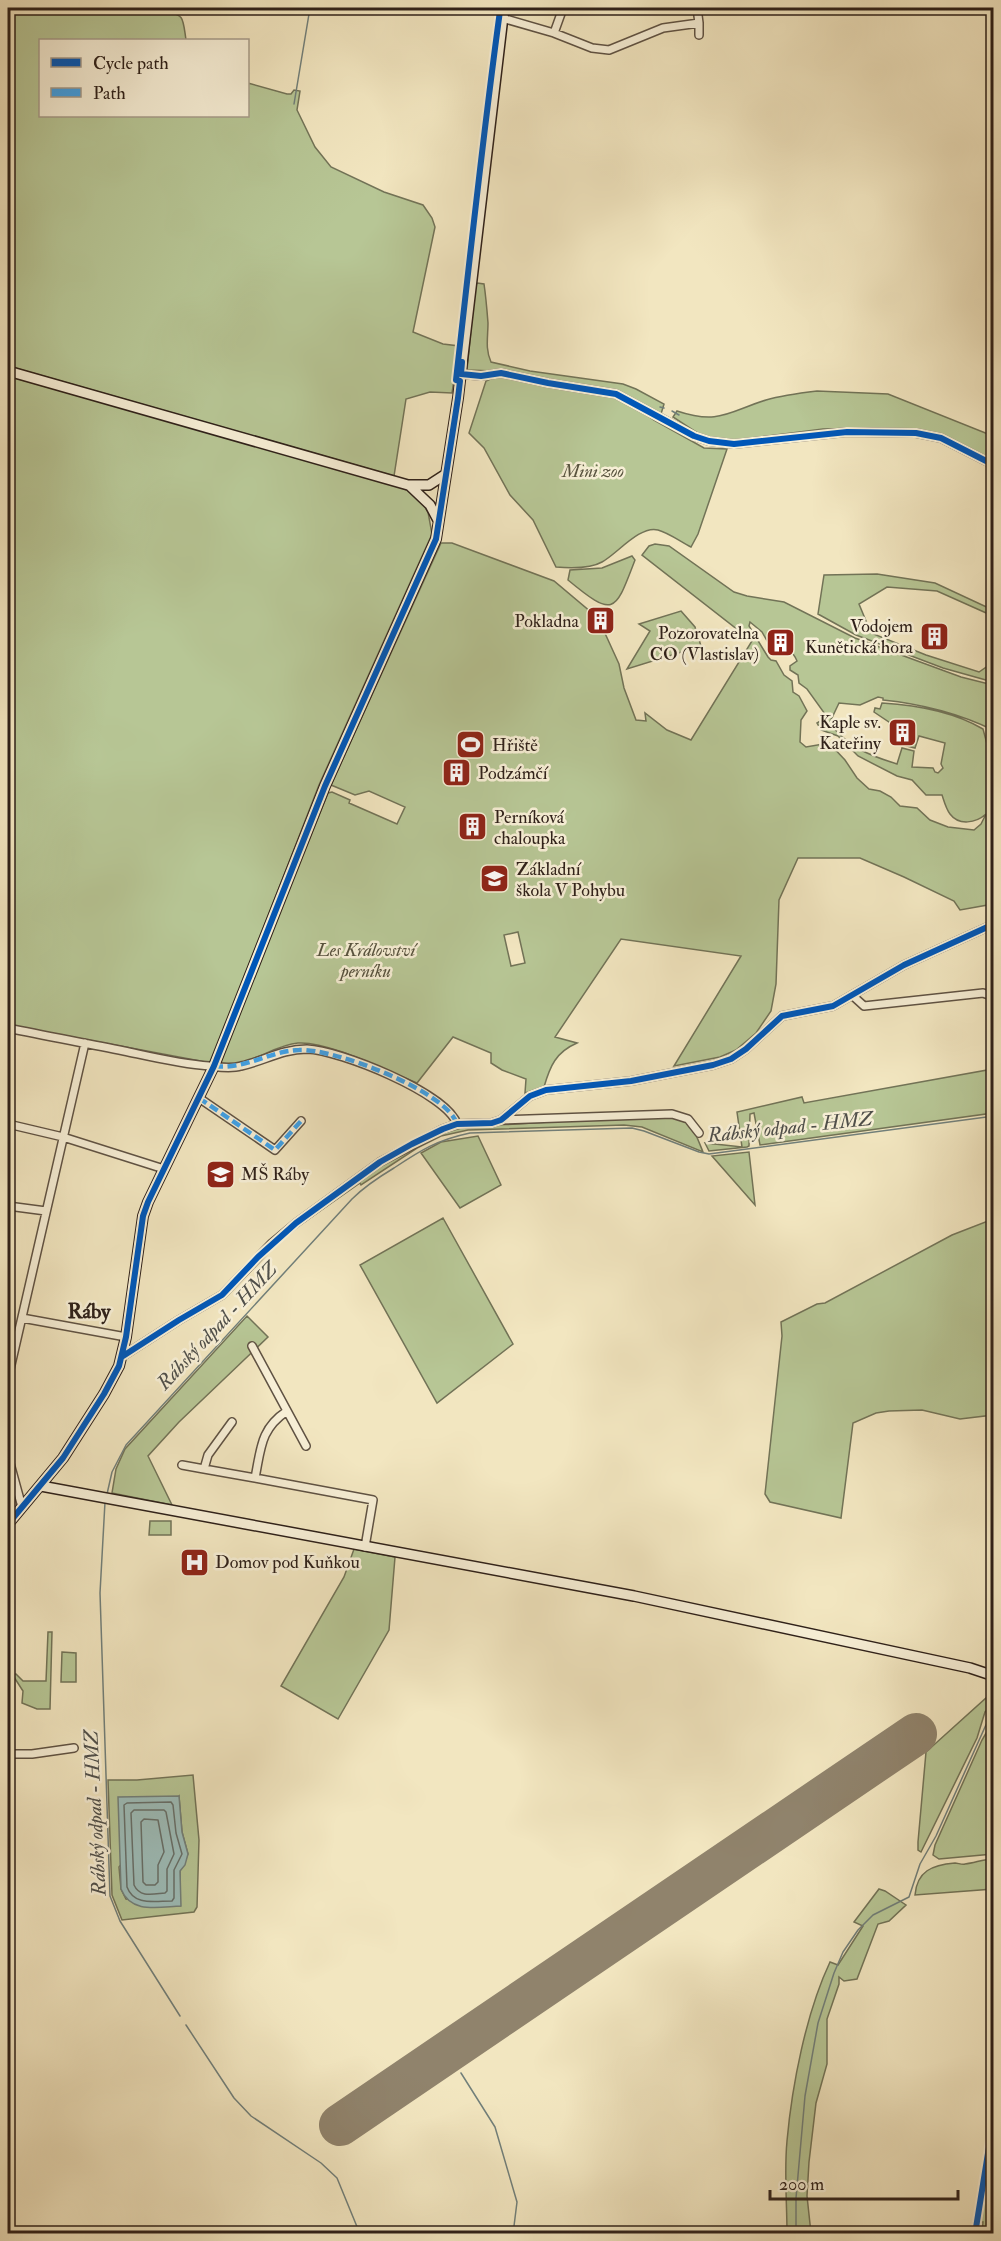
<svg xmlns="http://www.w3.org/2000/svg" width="1001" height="2241" font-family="'IM FELL Double Pica',serif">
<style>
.green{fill:#b7c695;stroke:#727357;stroke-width:1.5;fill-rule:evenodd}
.water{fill:#9dbebb;stroke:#717f7a;stroke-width:1.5}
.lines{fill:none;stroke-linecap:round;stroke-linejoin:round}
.shore{stroke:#666f6a;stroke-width:1.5}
.stream{stroke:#717f7a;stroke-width:1.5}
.runway{stroke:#90836c;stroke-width:42}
.street-casing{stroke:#5f5243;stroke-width:10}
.secondary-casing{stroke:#2e2019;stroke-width:12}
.street{stroke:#f7efd6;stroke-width:7}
.secondary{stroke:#f7efd6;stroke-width:9}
.quiet{stroke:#3ea2ea;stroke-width:4.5;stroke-dasharray:9 4.5;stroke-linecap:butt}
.cycleway-casing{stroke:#f7efd6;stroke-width:10}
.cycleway{stroke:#0057b8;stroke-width:6}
.labels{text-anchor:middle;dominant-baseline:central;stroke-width:5;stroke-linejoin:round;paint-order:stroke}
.park-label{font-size:18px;font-style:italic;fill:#57523e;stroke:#f7efd6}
.poi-label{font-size:18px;fill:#2e2019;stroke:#f7efd6;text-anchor:start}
.water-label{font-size:20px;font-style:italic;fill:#4f4f4a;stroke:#f7efd6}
.quarter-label{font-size:21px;font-weight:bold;fill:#2e2019;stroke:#f7efd6}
</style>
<rect width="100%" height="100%" fill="#f2e6c0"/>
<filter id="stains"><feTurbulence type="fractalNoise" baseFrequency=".00333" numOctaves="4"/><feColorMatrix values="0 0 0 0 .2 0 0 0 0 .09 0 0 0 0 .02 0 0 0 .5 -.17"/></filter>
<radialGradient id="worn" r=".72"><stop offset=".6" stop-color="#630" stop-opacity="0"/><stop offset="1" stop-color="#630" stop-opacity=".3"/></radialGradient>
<!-- green -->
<path class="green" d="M8,8h149c28,9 25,4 29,32h-146v76h208v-33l39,11h4l3,-4 6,1 -3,19 18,37 16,20 53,25 39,13 9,13 3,9 -22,105 30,12 16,2 -7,47 -22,-1 -24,7 -12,77 -386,-110z
M477,283l7,1c2,13 3,26 4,39 0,14 -3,26 3,39l39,9 93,13 13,5 28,15 -3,10 -43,-22 -123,-21 -28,-1 8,-82z
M8,376l384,108 25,10 11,18 4,22 -113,251 -108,278 -203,-38z
M497,376l120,22 16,7 21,15 50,28 23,1 -29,85 -7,13c-10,-5 -22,-14 -33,-17 -18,-5 -41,24 -56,32 -12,7 -33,6 -46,5l-23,-47 -23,-25 -26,-47 -15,-15 17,-52z
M817,391l71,3 105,42v26l-74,-31 -48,-3 -48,1 -94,12 -24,-3 -32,-21 4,-6c42,14 51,1 89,-11 17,-5 34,-7 51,-9z
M441,543h11l102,38 44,37 21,46 5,24 12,32 10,1 -1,-8 22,17 24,10 61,-99 -110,-86 7,-9 6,-2 14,2 65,46 13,4 37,6 71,36 106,39 32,8v45c-35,-17 -71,-26 -110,-30v-2l-5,-1 -18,8 -21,-2 -9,19c14,24 41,34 67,42l5,-16 12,3 -2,16 21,1 2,4 3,1 5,-5 -2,-4 4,-21 -26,-7 -4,12 -12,-3 5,-12 -7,-3 -27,-18 1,-4 5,1 2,-6c33,2 72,9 101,26l4,15 6,-1 -3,13 3,-1 -2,19 3,8 -1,122 -33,6 -6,-9 -50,-24 -44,-19h-62l-19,42 -3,84 -5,27 -15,22 -20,17 -16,7 -46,9 67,-110 -120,-17 -66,98 22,6c-21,9 -27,23 -33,44l-19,6 1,-14 -24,-9 -11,-7v-10l-38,-16 -36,46c-31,-12 -88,-42 -119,-40 -26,2 -51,26 -76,20l-2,-4 108,-266 4,-1 18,8 -1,3 48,21 8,-17 -36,-16 -14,4 -24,-10zM750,622l12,10 8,14c12,4 21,0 27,15l-7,5v4l8,5 1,8 8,6 18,25 -3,6 -5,3 4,7 17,6 20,20 39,20 15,4 14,15h16c2,6 4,14 8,19 9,12 26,9 36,0l-5,10 -7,6 -26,-3 -18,-7 -13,-12 -17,-2 -9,-9 -11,-6 -11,-2 -12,-11 -12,-18 -16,-17 -23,4 -6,-5 1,-22 6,-9 -8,-15 -6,-4 -1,-11 -8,-6 -8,-14 -5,-1 -3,-3 -19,-31zM518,932l7,31 -14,3 -7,-31z
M632,556l3,4c-20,52 -20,59 -67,20l2,-10 32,-2z
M877,574l58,9 58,27v6l-56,-25 -50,-4 -28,17 12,29 55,22 53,17 13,-9 1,-5v24l-50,-14 -87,-33 -38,-21 6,-39z
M681,611l14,16 6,19 -74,23 23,-38 -11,-7z
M993,1069v44l-233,32 -6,-32 -4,1 -1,32 -2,1 -38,4 -4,-8 37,4 -5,-35 65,-15 2,6z
M664,1115c29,7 28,10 39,37l-61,-25 -18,-2 -156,5 -27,6 -24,12 -56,37 -1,-2 -57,40 73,-55 56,-32 33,-9 117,-7h21z
M478,1136l23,49 -41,23 -39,-55 20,-11z
M749,1152l6,53 -43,-49z
M443,1218l70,126 -76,59 -77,-138z
M993,1219v196l-33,4 -38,-9 -33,1 -13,2 -23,10 -12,95 -71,-16 -5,-8 17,-158 -1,-14 36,-18 8,-1 127,-68z
M247,1316l21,21 -89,85 -31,34 24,49 -60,-12 4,-24 9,-20z
M150,1521h21v14h-22z
M354,1549l41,8 -6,73 -51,89 -57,-33 63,-109z
M48,1632h4l-2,77h-13l-15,-6 1,-12 -11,-17h4l7,7h23z
M62,1652l14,1v29h-15z
M986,1698l5,3v5l-6,6 -8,26 -56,114 -3,-2v-8l8,-90z
M993,1721v133l-54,5 -6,-4 2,-10 47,-105z
M193,1775l6,65 -2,67 -3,5 -72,8 -10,-25 -4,-115h29zM179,1796l3,36 6,22 -8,17v35l-54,-7 -5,-10 -2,-22z
M993,1859v30l-78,6c2,-24 17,-30 40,-32 3,0 7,2 10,1 10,-1 18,-5 28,-5z
M879,1889l6,2 21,14 -17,16 -11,3 -21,55 -13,2 -5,-4v7l-12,35v45l-11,39 -7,59 -2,34 4,37h-24c0,-30 -3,-61 0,-92 5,-56 19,-128 43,-179l8,3 25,-39 -9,-4z
M987,2173h6v60h-11l1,-11h-3z"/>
<!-- water -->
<path class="water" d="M179,1796l3,36 6,22 -3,11 -5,6 1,35c-23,1 -50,8 -60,-17l-3,-92z"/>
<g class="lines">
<!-- shore -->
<path class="shore" d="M171,1802l2,3 3,28 6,21 -8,16v28l-2,3c-18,0 -38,5 -45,-14l-3,-82 3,-2z
M134,1810h30l2,2 8,42 -7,15v22l-2,2c-12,1 -25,5 -31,-8l-3,-72z
M144,1819l14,1 6,32 -6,13v17l-3,3h-9l-3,-3 -2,-60z"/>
<!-- stream -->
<path class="stream" d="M495,8h1
M294,104l16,-96
M660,407l4,1
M672,411l7,4
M107,1494l5,-22 14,-27 226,-246c13,-13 27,-22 42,-31 27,-18 43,-28 76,-35l162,-5 12,3 55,21 10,2 285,-38
M105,1502l-5,91 10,303 10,25 60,95
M186,2025l48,73 17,18 70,47 16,15 23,56
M461,2073l34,54 22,75 -4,32
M796,2234v-36l9,-102 13,-73 16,-50 9,-21 15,-22 15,-15 36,-18 11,-33 16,-28 58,-129"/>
<!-- runway -->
<path class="runway" d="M340,2125l576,-391"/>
<defs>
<path id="street" d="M502,18l52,15 38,15 17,2 54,-22 36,-5 -2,-15
M699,23v12
M554,33l9,-25
M461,374l20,2 20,-3 47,10 68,11 78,42 15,5 25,3 113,-12 69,1 25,5 53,27
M853,996l11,10 119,-13 11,4
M8,1028c38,8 77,15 116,23 28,6 56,13 85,15 10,1 22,3 32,0 23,-5 41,-17 66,-17 32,1 140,44 150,75
M199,1098l76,52 26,-29
M501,1120l29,-24 16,-6 85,-9 82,-16 18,-6 15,-10 36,-33 51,-10 71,-41 90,-41
M8,1124l55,13 101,32
M8,1206l38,5
M22,1318l104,19
M252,1346l54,100
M123,1356l56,-36 43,-25 50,-52 24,-20 84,-61 63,-33 14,-5 35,-1 9,-3 171,-6 16,5 11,14
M8,1378l77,-335
M287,1411c-27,18 -26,38 -32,67l118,22 -8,47
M232,1422l-24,33 -4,14 51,9
M8,1456l14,51
M182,1465l22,4
M8,1754h24l42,-6"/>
<path id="secondary" d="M8,371l400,114h21l17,-11
M410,486l20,19 8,15
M41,1486l593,110 336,72 24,8
M8,1524l55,-66 41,-64 15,-28 7,-29 17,-121 5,-14 66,-136 111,-280 111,-247 22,-141 46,-390"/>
</defs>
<!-- street casing -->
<use href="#street" class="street-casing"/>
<!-- secondary casing -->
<use href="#secondary" class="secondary-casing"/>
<!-- street -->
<use href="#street" class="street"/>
<!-- secondary -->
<use href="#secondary" class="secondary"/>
<!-- quiet -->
<path class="quiet" d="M214,1066c31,4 55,-15 85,-16 34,-2 148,41 158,74
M199,1098l76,52 26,-29"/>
<defs>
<path id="cycleway" d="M462,362l-1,12 20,2 20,-3 47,10 68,11 78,42 15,5 25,3 113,-12 69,1 25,5 53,27
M123,1356l56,-36 43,-25 36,-38 38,-34 84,-61 32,-18 31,-15 14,-5 35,-1 9,-3 29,-24 16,-6 85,-9 82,-16 18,-6 15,-10 36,-33 51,-10 71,-41 90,-41
M8,1524l55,-66 41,-64 15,-28 7,-29 17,-121 5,-14 66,-136 111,-280 111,-247 22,-141 2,-17 -4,-1c14,-123 27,-246 44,-369l3,1
M975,2234l19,-118"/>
</defs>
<!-- cycleway casing -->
<use href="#cycleway" class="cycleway-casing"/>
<!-- cycleway -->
<use href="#cycleway" class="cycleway"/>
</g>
<!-- icons -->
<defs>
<symbol id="building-square" viewBox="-11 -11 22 22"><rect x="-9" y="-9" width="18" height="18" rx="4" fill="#8f2418" stroke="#f7efd6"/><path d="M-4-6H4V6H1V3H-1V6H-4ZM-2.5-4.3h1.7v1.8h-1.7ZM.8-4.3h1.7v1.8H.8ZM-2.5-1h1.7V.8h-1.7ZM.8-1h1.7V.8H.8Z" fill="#fff"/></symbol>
<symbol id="stadium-square" viewBox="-11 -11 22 22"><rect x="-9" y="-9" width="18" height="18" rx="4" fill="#8f2418" stroke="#f7efd6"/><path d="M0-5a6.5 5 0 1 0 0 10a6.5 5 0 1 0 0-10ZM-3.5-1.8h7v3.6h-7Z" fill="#fff"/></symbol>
<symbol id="school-square" viewBox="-11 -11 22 22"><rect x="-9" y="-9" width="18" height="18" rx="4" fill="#8f2418" stroke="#f7efd6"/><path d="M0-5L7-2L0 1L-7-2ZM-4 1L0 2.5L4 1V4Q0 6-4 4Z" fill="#fff"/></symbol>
<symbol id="hospital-square" viewBox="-11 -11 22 22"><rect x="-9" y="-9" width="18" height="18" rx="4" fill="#8f2418" stroke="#f7efd6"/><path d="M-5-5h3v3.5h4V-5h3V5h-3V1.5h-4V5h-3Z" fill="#fff"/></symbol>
</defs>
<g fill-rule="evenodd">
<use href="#building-square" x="584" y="604" width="33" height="33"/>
<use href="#building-square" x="918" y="620" width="33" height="33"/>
<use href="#building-square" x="764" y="626" width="33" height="33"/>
<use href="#building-square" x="886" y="716" width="33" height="33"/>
<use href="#stadium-square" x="454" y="728" width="33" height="33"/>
<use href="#building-square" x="440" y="756" width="33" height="33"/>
<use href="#building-square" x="456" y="810" width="33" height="33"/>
<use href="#school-square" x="478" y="862" width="33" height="33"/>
<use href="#school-square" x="204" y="1158" width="33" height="33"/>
<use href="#hospital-square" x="178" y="1546" width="33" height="33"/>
</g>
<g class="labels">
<!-- park labels -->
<g class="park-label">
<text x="593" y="471">Mini zoo</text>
<text x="366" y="950">Les Království<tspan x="366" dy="21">perníku</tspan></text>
</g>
<!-- poi labels -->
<g class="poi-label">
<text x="579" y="621" text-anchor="end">Pokladna</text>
<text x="913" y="626" text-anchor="end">Vodojem<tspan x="913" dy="21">Kunětická hora</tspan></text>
<text x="759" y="633" text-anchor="end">Pozorovatelna<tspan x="759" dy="21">CO (Vlastislav)</tspan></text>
<text x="881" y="722" text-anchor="end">Kaple sv.<tspan x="881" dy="21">Kateřiny</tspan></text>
<text x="492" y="745">Hřiště</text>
<text x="478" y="773">Podzámčí</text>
<text x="494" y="817">Perníková<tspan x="494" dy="21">chaloupka</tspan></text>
<text x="516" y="869">Základní<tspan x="516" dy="21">škola V Pohybu</tspan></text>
<text x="241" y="1174">MŠ Ráby</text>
<text x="215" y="1562">Domov pod Kuňkou</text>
</g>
<!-- water labels -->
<g class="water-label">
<text transform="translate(790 1127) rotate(-6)">Rábský odpad - HMZ</text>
<text transform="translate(217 1326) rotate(-47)">Rábský odpad - HMZ</text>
<text transform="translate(95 1813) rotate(-93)">Rábský odpad - HMZ</text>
</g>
<!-- quarter labels -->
<g class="quarter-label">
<text x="89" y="1311">Ráby</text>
</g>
</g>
<!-- margin -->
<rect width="1001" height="2241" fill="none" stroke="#f2e6c0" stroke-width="30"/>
<rect x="9" y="9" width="983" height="2223" fill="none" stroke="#2e2019" stroke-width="3"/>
<rect x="15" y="15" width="971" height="2211" fill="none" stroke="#2e2019" stroke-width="1.5"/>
<!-- legend -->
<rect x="39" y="39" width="210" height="78" fill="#f7efd6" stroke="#a79c8a" stroke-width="1.5"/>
<rect x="51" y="58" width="30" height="9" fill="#0057b8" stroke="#a79c8a" stroke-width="1.5"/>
<text x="93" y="69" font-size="18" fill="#2e2019">Cycle path</text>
<rect x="51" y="88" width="30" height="9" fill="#3ea2ea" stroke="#a79c8a" stroke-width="1.5"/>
<text x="93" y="99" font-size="18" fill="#2e2019">Path</text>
<!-- scale -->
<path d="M770 2190v9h188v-9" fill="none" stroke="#2e2019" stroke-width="3"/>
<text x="779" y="2190" font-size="18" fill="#2e2019" stroke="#f7efd6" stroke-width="4.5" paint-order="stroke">200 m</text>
<rect width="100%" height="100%" filter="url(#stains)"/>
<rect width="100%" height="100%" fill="url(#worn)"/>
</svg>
